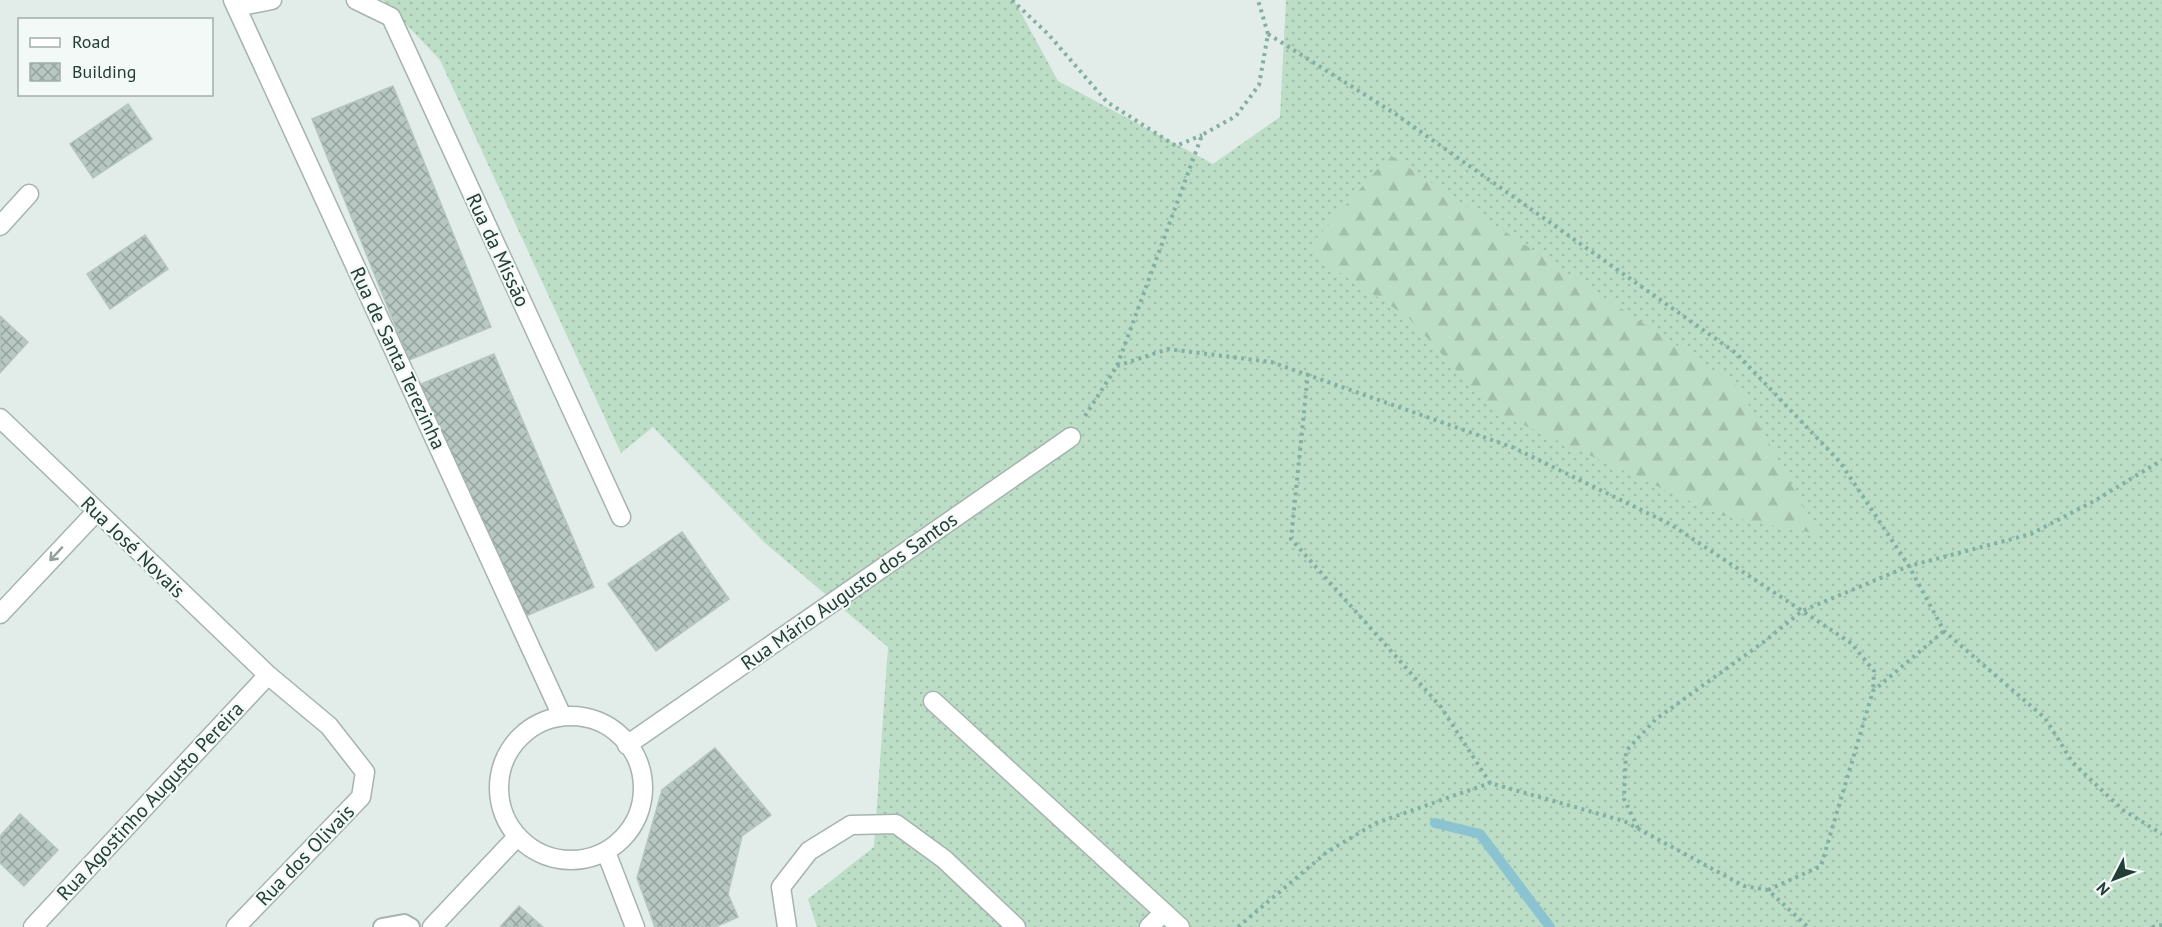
<svg xmlns="http://www.w3.org/2000/svg" width="2162" height="927" font-family="'PT Sans',sans-serif">
<style>
.grass{fill:url(#grass-dots)}
.forest{fill:url(#forest-firs)}
.lines{fill:none;stroke-linecap:round;stroke-linejoin:round}
.stream{stroke:#8cc3d0;stroke-width:10}
.building{fill:url(#building-cross-hatch);stroke:#b5c5bf;stroke-width:1.5}
.service-casing{stroke:#a5b4af;stroke-width:20}
.minor-casing{stroke:#a5b4af;stroke-width:21}
.path{stroke:#84afa3;stroke-width:4;stroke-dasharray:3 4.5;stroke-linecap:butt}
.service{stroke:#fff;stroke-width:16}
.minor{stroke:#fff;stroke-width:18}
.oneway{stroke:#919e9b}
.labels{text-anchor:middle;dominant-baseline:central;stroke-width:4.5;stroke-linejoin:round;paint-order:stroke}
.street-label{font-size:20px;fill:#233d37;stroke:#f3f9f6}
</style>
<defs>
<pattern id="grass-dots" width="8" height="8" patternUnits="userSpaceOnUse" patternTransform="scale(1.5)"><rect width="8" height="8" fill="#bcddc6"/><path d="M2 2h.1M6 6h.1" fill="none" stroke="#a1bfab" stroke-width="1.8" stroke-linecap="round"/></pattern>
<pattern id="forest-firs" width="22" height="20" patternUnits="userSpaceOnUse" patternTransform="scale(1.5)"><rect width="22" height="20" fill="#bcddc6"/><path d="M5 1l3.5 6h-7zM16 11l3.5 6h-7z" fill="#a1bfab"/></pattern>
<pattern id="building-cross-hatch" width="8" height="8" patternUnits="userSpaceOnUse" patternTransform="scale(1.5)"><rect width="8" height="8" fill="#b8c7c1"/><path d="M0 0l8 8M0 8l8-8" fill="none" stroke="#95a39e"/></pattern>
</defs>
<rect width="100%" height="100%" fill="#e2ece8"/>
<!-- grass -->
<path class="grass" d="M383,0h631l44,81 155,83 67,-47 6,-117h876v927h-1345l-9,-28 66,-52 14,-200 -123,-104 -112,-116 -32,26 -181,-393z"/>
<!-- forest -->
<path class="forest" d="M1390,155l349,232 79,147 -98,-19 -227,-104 -84,-93 -103,-68z"/>
<g class="lines">
<!-- stream -->
<path class="stream" d="M1435,823l45,11 70,93"/>
</g>
<!-- building -->
<path class="building" d="M393,86l98,241 -82,33 -97,-241z
M128,104l24,35 -59,39 -23,-34z
M145,235l23,34 -58,40 -23,-35z
M0,316l28,26 -28,31z
M494,354l100,233 -80,34 -100,-234z
M682,532l47,67 -73,52 -48,-67z
M715,748l56,67 -29,21 -14,58 10,23 -23,10h-60l-18,-49 25,-88z
M20,814l38,36 -34,36 -24,-23v-27z
M519,906l24,21h-43z"/>
<g class="lines">
<defs>
<path id="service" d="M382,927l22,-4 7,4"/>
<path id="minor" d="M233,0l329,716
M356,0l35,17 230,500
M236,7l36,-7
M0,226l29,-32
M0,418l268,257 61,51 36,46 -4,25 -125,130
M0,614l96,-102
M933,701l247,226
M499 788a72 72 0 1 1 144 0a72 72 0 1 1-144 0Z
M627,745l444,-308
M606,852l29,75
M33,927l235,-252
M432,927l85,-90
M787,927l-6,-40 28,-36 42,-26 45,-1 48,35 72,68
M1149,927l15,-15"/>
</defs>
<!-- service casing -->
<use href="#service" class="service-casing"/>
<!-- minor casing -->
<use href="#minor" class="minor-casing"/>
<!-- path -->
<path class="path" d="M1012,0l36,34 59,68 69,44 26,-11
M1268,34l126,79 342,240 104,109 69,104 35,65 101,87 28,45 50,47 39,24
M1117,366l51,-17 103,13 241,85 158,77 181,119 23,28 -1,20
M1308,373l-17,166 150,168 49,76 134,38 120,65 24,4 40,37
M1085,416l32,-50 85,-231 34,-19 23,-31 9,-51 -10,-34
M1638,828l-14,-29 2,-48 30,-32 109,-78 37,-30 107,-45 122,-32 65,-34 66,-40
M1768,890l53,-24 52,-175 71,-60
M1238,927l89,-75 49,-29 114,-40
M2152,927l10,-2"/>
<!-- service -->
<use href="#service" class="service"/>
<!-- minor -->
<use href="#minor" class="minor"/>
</g>
<!-- one-way arrows -->
<defs><path id="oneway-shaft" d="M-6 0H5M1.5-3L5.5 0L1.5 3" fill="none" stroke-width="1.6" stroke-linecap="round" stroke-linejoin="round" transform="scale(1.5)"/></defs>
<use class="oneway" href="#oneway-shaft" transform="translate(56 554) rotate(133)"/>
<g class="labels">
<!-- street labels -->
<g class="street-label">
<text transform="translate(498 250) rotate(65)">Rua da Missão</text>
<text transform="translate(398 358) rotate(65)">Rua de Santa Terezinha</text>
<text transform="translate(133 547) rotate(44)">Rua José Novais</text>
<text transform="translate(849 591) rotate(-35)">Rua Mário Augusto dos Santos</text>
<text transform="translate(150 801) rotate(-47)">Rua Agostinho Augusto Pereira</text>
<text transform="translate(305 855) rotate(-46)">Rua dos Olivais</text>
</g>
</g>
<!-- legend -->
<rect x="18" y="18" width="195" height="78" fill="#f3f9f6" stroke="#a0aeaa" stroke-width="1.5"/>
<rect x="30" y="38" width="30" height="9" fill="#ffffff" stroke="#a0aeaa" stroke-width="1.5"/>
<text x="72" y="48" font-size="18" fill="#233d37">Road</text>
<rect x="30" y="63" width="30" height="18" fill="url(#building-cross-hatch)" stroke="#a0aeaa" stroke-width="1.5"/>
<text x="72" y="78" font-size="18" fill="#233d37">Building</text>
<!-- north arrow -->
<g transform="translate(2114 879) rotate(228)" stroke="#f3f9f6" stroke-width="4.5" paint-order="stroke">
<path d="M0-4.5L10 22L0 15L-10 22Z" fill="#233d37"/>
<text y="-9" font-size="16" font-weight="bold" text-anchor="middle" fill="#233d37">N</text>
</g>
</svg>
